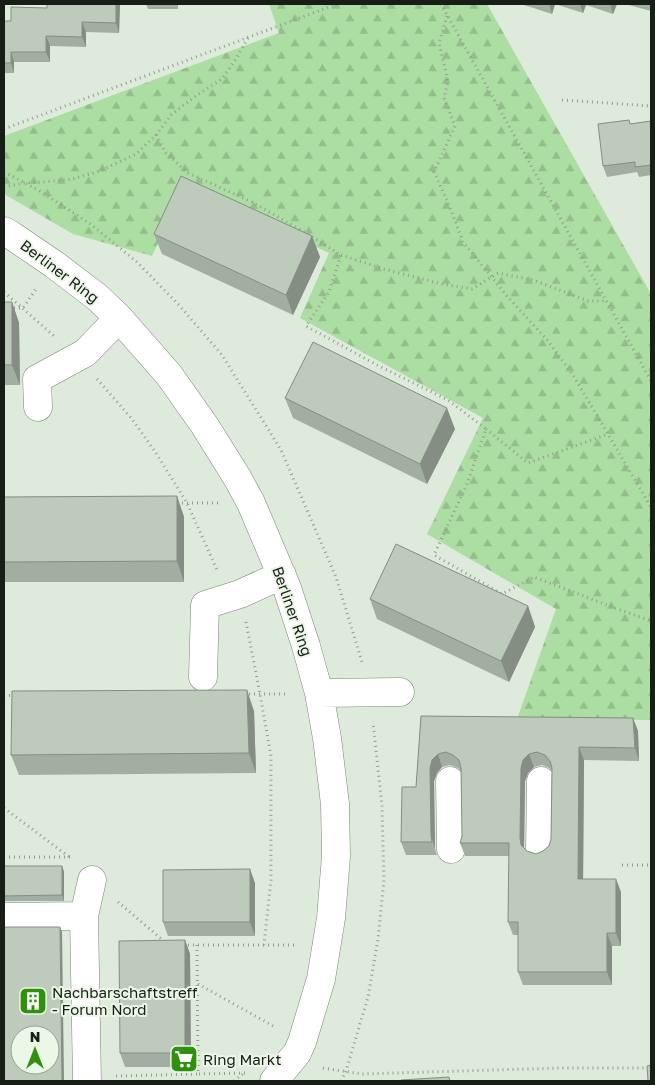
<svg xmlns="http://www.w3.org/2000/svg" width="655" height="1085" font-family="'Golos Text',sans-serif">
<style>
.forest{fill:url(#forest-firs)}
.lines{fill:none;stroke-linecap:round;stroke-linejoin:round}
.minor-casing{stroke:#7a8577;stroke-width:29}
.path{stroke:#939c90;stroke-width:3;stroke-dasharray:1 4;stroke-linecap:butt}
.minor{stroke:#fff;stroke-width:28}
.wall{fill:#a3aea2;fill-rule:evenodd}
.shaded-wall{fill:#858d84}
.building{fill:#becabc;stroke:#858d84;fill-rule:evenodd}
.labels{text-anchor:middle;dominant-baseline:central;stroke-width:4;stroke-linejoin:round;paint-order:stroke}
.street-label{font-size:15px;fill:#181d17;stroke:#ebf8e8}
.poi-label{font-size:15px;fill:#181d17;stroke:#ebf8e8;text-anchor:start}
</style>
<defs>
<pattern id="forest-firs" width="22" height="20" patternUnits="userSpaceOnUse" patternTransform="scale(1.25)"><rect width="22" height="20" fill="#acdda2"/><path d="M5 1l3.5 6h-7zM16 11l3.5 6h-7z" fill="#93bd8b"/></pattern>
</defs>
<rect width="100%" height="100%" fill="#deeadb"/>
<!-- forest -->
<path class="forest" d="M269,4h218l164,290v426l-134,-1 39,-110 -129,-75 56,-116 -183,-100 29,-65 -145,-66 -32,69 -79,-22 -69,-40v-58l275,-103z"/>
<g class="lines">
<defs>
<path id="minor" d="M4,231l7,4 44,30 42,32 22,21 50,57 36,51 33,53 13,24 36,85 19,58 13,47 8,45 8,66 1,52 -5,62 -10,61 -19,63 -5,11 -23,28
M38,407l-1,-28 48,-26 34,-35
M203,677l2,-72 35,-11 42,-19
M319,693l81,-1
M450,781l1,68
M540,851l1,-70
M4,917l80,-1
M87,1081l-3,-165 8,-36"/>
</defs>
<!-- minor casing -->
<use href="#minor" class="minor-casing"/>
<!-- path -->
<path class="path" d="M441,4l210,377
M447,16l-8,27 9,38 -4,17 11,28 -21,46 15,33 14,37 44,54 41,45 25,34 78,132
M562,100l89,6
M4,129l333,-125
M156,135l10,18 22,20 64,29 49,28 40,25 -12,37 -23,34 71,39 71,35 38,29 -19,55 -33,71 68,39 32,-17 78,30 39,14
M4,172l34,18 51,33 48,39 42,43 43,50 59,95 55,127 26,85
M4,187l20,-4 20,-1 28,-3 28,-8 36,-17 20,-19 15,-20 26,-20 25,-16 14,-20 12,-21
M341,255l43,14 58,15 30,5 26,-16 35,7 55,21h19
M4,292l50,44
M4,308h19l13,-19
M97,379l35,40 24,34 31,50 30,67
M486,429l42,34 80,-29
M177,503h41
M246,622l14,72 11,62v124l-7,65
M244,694h44
M4,696l12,-1
M4,808l68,51
M4,857h66
M622,865h29
M118,902l47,40
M183,945h114
M197,945l1,129 48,-1
M198,984l77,43
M323,1068l39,6 198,-6h91
M116,1076l82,-2
M234,1081l9,-7
M341,1081l5,-10 22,-74 10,-58 6,-59 -2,-74 -9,-84"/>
<!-- minor -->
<use href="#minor" class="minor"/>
</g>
<!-- wall -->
<path class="wall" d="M120,4l-1,29 -33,-1v15l-36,-1v16h-36v11h-10v-52h7l36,-13z
M146,4h32v5h-30z
M524,4h93l-4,10 -27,-9 -3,8 -28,-9 -3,10 -28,-9z
M625,4h26v7z
M629,120l1,4 21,-3v54l-12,2 -2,-5 -30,5 -4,-11z
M154,234l158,2 8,21 -27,58 -131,-61z
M4,302h8l7,21 1,62h-16z
M285,398l170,31 -28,55 -134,-66z
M177,496l7,21v65h-180v-85z
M370,599l158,7 7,21 -26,55 -132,-63z
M254,711l2,62 -237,2 -8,-20z
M421,716l212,2 5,13 1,30 -55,-1 -1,119 38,13v54h-9v39h-89l-5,-13v-37h-5l-5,-13 1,-66h-44l-5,-13 2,-7 -1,-65 -3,-3 -8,-3 -8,2 -5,6 -3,8 1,68 2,6h-31l-5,-13 15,-55zM542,765l7,3 3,3 -1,68 -2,7 -6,5 -7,3 -9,-3 -3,-3 1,-67 3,-8 6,-6z
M4,866h58l2,6v29h-60z
M255,883v53h-87l-5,-14z
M185,940l5,14 1,113h-66l-5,-14z"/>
<!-- shaded-wall -->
<path class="shaded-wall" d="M116,4h4l-1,29 -3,-10z
M549,4h6l-3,10z
M580,4h5l1,1 -3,8z
M610,4h7l-4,10z
M82,22l4,10v15l-4,-10z
M46,36l4,10v16l-4,-10z
M11,52l3,10v11l-3,-10z
M312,236l8,21 -27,58 -7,-20z
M12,302l7,21 1,62 -8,-20z
M447,408l8,21 -28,55 -7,-20z
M177,496l7,21v65l-7,-21z
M528,606l7,21 -26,55 -8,-21z
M247,690l7,21 2,62 -7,-20z
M633,718l5,13 1,30 -4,-13z
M579,747l5,13 -1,132 -5,-13z
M438,754l4,13 -5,6 -3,8 1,68 2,6 -6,-19 -1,-68 2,-8z
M529,754l5,13 -6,6 -3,8 -1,70 -3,-6 -1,-7 1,-70 2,-8z
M62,866l2,6v29l-2,-6z
M250,869l5,14v53l-5,-14z
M616,879l5,13v54l-5,-13z
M60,927l2,5 2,149h-2z
M607,933l5,13v39l-5,-13z
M185,940l5,14 1,113 -6,-14z"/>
<!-- building -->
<path class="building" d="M47,4h69v19l-34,-1v15l-36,-1v16h-35v11h-7v-42h7v-14l36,1z
M629,120l1,4 21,-3v44l-16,2v-5l-32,4 -5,-42z
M181,176l131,60 -26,59 -132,-61z
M4,302h8v63h-8z
M313,342l134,66 -27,56 -135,-66z
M177,496v65l-173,1v-65z
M396,544l132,62 -27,55 -131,-62z
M247,690l2,63 -238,2 1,-64z
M421,716l212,2 2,30 -56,-1 -1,132h38v54h-9v39h-89v-50h-10l1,-79h-49l2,-7 -1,-68 -2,-8 -6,-5 -7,-3 -8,2 -6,6 -2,8 1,68 1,6h-31l1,-55h14zM537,752l8,3 5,6 2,7 -1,71 -2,7 -6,5 -7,3 -9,-3 -6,-6 -1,-7 1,-70 2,-8 6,-6z
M4,866h58v29l-58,1z
M250,869v53h-87v-52z
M4,927h56l2,154h-58zM20,1035h30v30h-30z
M185,940v113h-65l-1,-112z
M651,1065v16h-3l-1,-15z
M449,1077l1,4h-49v-1z"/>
<!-- icons -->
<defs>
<symbol id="building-square" viewBox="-11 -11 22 22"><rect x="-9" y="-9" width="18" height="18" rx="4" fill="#30910f" stroke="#ebf8e8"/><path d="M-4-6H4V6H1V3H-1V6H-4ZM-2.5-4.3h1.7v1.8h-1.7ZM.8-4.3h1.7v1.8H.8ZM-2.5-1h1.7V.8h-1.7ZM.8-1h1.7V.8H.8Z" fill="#fff"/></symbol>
<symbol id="supermarket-square" viewBox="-11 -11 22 22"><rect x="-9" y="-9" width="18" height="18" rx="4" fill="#30910f" stroke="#ebf8e8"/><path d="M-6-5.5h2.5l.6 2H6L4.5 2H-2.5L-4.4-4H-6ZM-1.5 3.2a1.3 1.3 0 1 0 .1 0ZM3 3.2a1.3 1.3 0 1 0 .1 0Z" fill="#fff"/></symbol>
</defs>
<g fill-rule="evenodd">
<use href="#building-square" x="17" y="985" width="32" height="32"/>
<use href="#supermarket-square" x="168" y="1043" width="32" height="32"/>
</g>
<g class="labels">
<!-- street labels -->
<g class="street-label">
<text transform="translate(60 271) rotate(37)">Berliner Ring</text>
<text transform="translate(293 611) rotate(71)">Berliner Ring</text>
</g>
<!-- poi labels -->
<g class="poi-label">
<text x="52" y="992">Nachbarschaftstreff<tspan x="52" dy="17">- Forum Nord</tspan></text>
<text x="203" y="1059">Ring Markt</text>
</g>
</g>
<!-- border -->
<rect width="655" height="1085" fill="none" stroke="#181d17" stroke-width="10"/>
<!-- north arrow -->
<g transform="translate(35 1050)"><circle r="24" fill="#ebf8e8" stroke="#97a094"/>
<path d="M0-4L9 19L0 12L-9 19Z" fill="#30910f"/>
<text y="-8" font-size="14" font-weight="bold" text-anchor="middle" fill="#181d17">N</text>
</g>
</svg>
